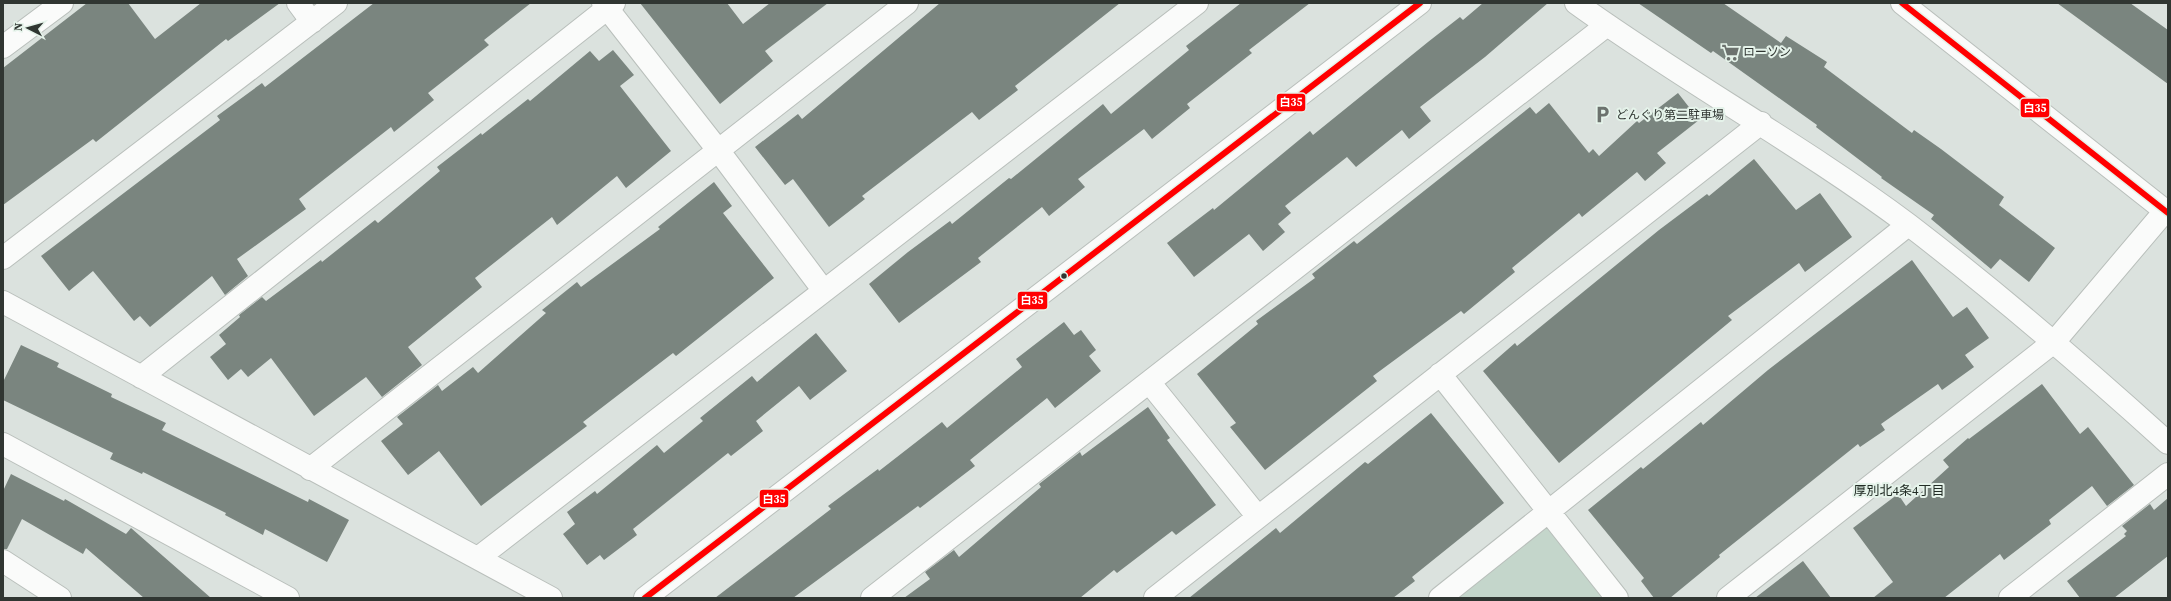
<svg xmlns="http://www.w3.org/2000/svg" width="2171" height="601" font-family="'Source Serif 4','Noto Sans JP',serif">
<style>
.green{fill:#c4d6cb}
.building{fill:#7a857f}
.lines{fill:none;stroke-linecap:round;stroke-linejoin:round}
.minor-casing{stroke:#b9bfbb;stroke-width:24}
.tertiary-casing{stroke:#b9bfbb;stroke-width:24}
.secondary-casing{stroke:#b9bfbb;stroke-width:24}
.minor{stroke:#fafbfa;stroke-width:22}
.tertiary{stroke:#fafbfa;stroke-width:22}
.secondary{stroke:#fafbfa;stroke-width:22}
.bus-1-casing{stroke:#e5f3ea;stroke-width:9}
.bus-1{stroke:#f00;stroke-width:6}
.bus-dot{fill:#303632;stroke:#e5f3ea;stroke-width:1.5}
.labels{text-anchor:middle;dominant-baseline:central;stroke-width:4;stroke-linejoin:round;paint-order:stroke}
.poi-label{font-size:12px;fill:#303632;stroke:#e5f3ea;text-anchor:start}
.neighbourhood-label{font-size:13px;fill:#222c25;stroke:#e5f3ea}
.line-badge{stroke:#e5f3ea;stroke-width:1.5}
.badge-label{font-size:11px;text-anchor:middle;font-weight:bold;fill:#fff}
</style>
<rect width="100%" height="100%" fill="#dbe2de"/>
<!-- green -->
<path class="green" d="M1549,511l68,87h-177z"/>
<!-- building -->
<path class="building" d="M87,3h41l27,36 46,-36h79l-52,38 -2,-2 -130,103 -3,-3 -90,66v-137z
M374,3h157l-47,37 5,5 -61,48 6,7 -40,32 -3,-5 -92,72 7,10 -69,50 11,17 -23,19 -13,-19 -62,51 -10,-11 -6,5 -41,-50 -24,20 -28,-35 179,-136 -3,-4 45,-33 3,4z
M640,3h87l16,21 27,-21h58l-63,48 8,10 -53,43z
M940,3h180l-105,83 3,4 -39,30 -7,-8 -110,84 3,3 -36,28 -36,-48 -8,6 -30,-38 43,-33 4,5z
M1241,3h69l-61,47 3,3 -65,51 3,4 -38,31 -8,-10 -66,50 7,8 -36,29 -7,-9 -64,51 3,4 -82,61 -30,-39 39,-32 42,-31 2,3 57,-46 2,1 92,-75 8,10 78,-64 -3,-4z
M1483,3h65l-63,54 -65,50 11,14 -22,18 -7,-9 -46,37 -9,-10 -62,49 6,7 -13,11 7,8 -22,19 -14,-17 -55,43 -27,-34 46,-35 1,2 96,-79 3,4 115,-93 32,-25 3,3z
M1638,3h85l58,40 5,-7 41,26 -3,5 88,66 2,-3 27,19 63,48 -5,8 56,43 -26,34 -29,-23 -9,10 -60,-50 3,-4 -53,-37 1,-1 -66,-50 1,-2 -104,-74 -2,2z
M2057,3h73l38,27v54z
M613,50l21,25 -14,11 51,65 -45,37 -9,-12 -60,49 -5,-8 -77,61 7,9 -74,60 14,18 -40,32 -16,-20 -52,39 -43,-58 -23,19 -7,-8 -13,11 -18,-23 16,-13 -7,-9 21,-18 -1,-2 23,-18 4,4 55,-41 1,2 53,-42 3,3 62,-52 -3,-4 44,-34 1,2 46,-36 2,2 60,-50 9,10z
M1678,93l21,27 -42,33 9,10 -21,18 -8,-9 -55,45 -3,-4 -67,55 3,4 -51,42 -3,-3 -88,65 4,5 -112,89 -35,-43 6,-4 -39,-49 61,-50 -2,-3 59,-43 -3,-4 42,-33 3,3 173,-137 6,7 13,-11 40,50 4,-4 6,7 38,-35 2,2z
M1754,159l42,51 24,-17 32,44 -47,35 -6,-9 -71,53 4,4 -173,143 -76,-92 32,-28 2,3 142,-116 48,-36 2,2z
M714,182l18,24 -9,7 51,65 -98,78 -3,-3 -90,69 4,4 -106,80 -42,-55 -31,24 -27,-34 22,-17 -6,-7 41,-32 4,6 31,-24 5,6 68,-60 -4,-3 35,-28 4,5 79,-58 -2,-2z
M1912,260l41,57 14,-10 22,31 -24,17 9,12 -32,23 -4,-6 -57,40 4,6 -25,17 -2,-3 -139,111 1,2 -50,41h-16l-13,-17 3,-3 -56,-68 53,-43 2,2 58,-47 2,3 65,-55z
M1064,322l10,13 7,-5 15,20 -7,6 12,15 -46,37 -8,-10 -77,62 5,6 -55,42 -2,-2 -125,92h-78l116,-89 -3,-3 50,-37 1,2 63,-49 5,6 75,-61 -6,-8z
M816,333l31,38 -37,29 -11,-14 -43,35 7,10 -32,25 -3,-3 -95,76 4,6 -33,25 -4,-5 -13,10 -24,-31 12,-10 -8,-12 28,-21 2,3 60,-49 7,8 39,-32 -3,-3 52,-42 5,6z
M21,345l38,18 -2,4 55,27 -1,3 55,26 -4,7 146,72 1,-3 40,21 -22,42 -62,-33 -2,6 -38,-20 1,-2 -83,-41 -1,2 -32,-15 3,-6 -110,-53v-18z
M2042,384l38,50 8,-7 46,58 -27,21 -15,-20 -43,34 2,4 -47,36 -4,-6 -56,44h-71l20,-16 -40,-54 45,-34 8,12 43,-39 -6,-7 25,-22 1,1z
M1148,407l22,31 -3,2 49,65 -40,30 -4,-4 -55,42 -3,-3 -34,28h-176l26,-19 -5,-7 29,-22 5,7 82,-70 -2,-3 41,-32 2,4z
M1431,413l73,90 -92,74 3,4 -22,17h-204l87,-70 4,5 85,-71 3,2z
M11,474l53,27 1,-2 61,35 5,-6 80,70h-67l-58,-50 -3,6 -61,-35 -15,30h-4v-58z
M2168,498v58l-54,42h-34l-13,-17 59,-45 -2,-2 3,-3 -5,-5 28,-22 4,6z
M1803,561l28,37h-76z"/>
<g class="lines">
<defs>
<path id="minor" d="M298,3l14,19
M603,3l115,147 106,141
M1576,3c108,78 226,142 333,222 90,69 175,142 259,218
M3,47l59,-44
M3,258l333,-255
M3,302l548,296
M1440,374l177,224
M141,377l473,-374
M1149,382l109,135
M3,444l285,154
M310,469l597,-466
M478,558l719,-555
M3,561l57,37
M872,598l735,-573
M1155,598l606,-475
M1440,598l468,-373
M1728,598l327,-257 110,-130
M2010,598l158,-124"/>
<path id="tertiary" d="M645,598l775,-595"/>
<path id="secondary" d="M1902,3l266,210"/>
</defs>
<!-- minor casing -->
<use href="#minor" class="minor-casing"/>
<!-- tertiary casing -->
<use href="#tertiary" class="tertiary-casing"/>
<!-- secondary casing -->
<use href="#secondary" class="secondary-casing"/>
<!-- minor -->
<use href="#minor" class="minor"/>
<!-- tertiary -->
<use href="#tertiary" class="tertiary"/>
<!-- secondary -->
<use href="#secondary" class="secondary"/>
<defs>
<path id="bus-1" d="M1902,3l266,210
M645,598l775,-595"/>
</defs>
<!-- bus-1 casing -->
<use href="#bus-1" class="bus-1-casing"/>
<!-- bus-1 -->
<use href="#bus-1" class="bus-1"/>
</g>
<!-- icons -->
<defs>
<symbol id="supermarket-bare" viewBox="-9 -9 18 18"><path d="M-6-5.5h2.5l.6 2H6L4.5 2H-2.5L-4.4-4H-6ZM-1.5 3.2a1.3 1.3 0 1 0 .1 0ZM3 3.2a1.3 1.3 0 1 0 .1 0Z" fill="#6c726e" stroke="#e5f3ea" stroke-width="2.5" paint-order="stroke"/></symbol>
<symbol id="parking-bare" viewBox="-9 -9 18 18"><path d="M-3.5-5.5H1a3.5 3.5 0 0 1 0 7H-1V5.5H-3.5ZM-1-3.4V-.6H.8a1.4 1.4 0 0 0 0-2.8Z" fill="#6c726e" stroke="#e5f3ea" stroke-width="2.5" paint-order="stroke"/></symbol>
</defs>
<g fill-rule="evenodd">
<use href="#supermarket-bare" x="1718" y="40" width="25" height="25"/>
<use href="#parking-bare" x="1590" y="102" width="25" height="25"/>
</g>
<!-- markers -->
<circle class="bus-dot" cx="1064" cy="276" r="3.5"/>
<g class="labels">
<!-- poi labels -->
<g class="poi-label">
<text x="1743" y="52">ローソン</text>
<text x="1616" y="115">どんぐり第二駐車場</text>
</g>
<!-- neighbourhood labels -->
<g class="neighbourhood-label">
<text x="1899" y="490">厚別北4条4丁目</text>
</g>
</g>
<g class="line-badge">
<rect x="1276" y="93" width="30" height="19" rx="4" fill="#f00"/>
<rect x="2020" y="98" width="30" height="20" rx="4" fill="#f00"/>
<rect x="1017" y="291" width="31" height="19" rx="4" fill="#f00"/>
<rect x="759" y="489" width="30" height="19" rx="4" fill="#f00"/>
</g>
<g class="badge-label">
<text x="1291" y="106">白35</text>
<text x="2035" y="112">白35</text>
<text x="1032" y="304">白35</text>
<text x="774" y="503">白35</text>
</g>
<!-- border -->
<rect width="2171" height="601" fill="none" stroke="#303632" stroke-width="8"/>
<!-- north arrow -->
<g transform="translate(28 28) rotate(276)" stroke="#e5f3ea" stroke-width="3" paint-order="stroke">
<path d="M0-3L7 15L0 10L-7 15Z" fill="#303632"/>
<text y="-6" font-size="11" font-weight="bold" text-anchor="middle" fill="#303632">N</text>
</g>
</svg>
